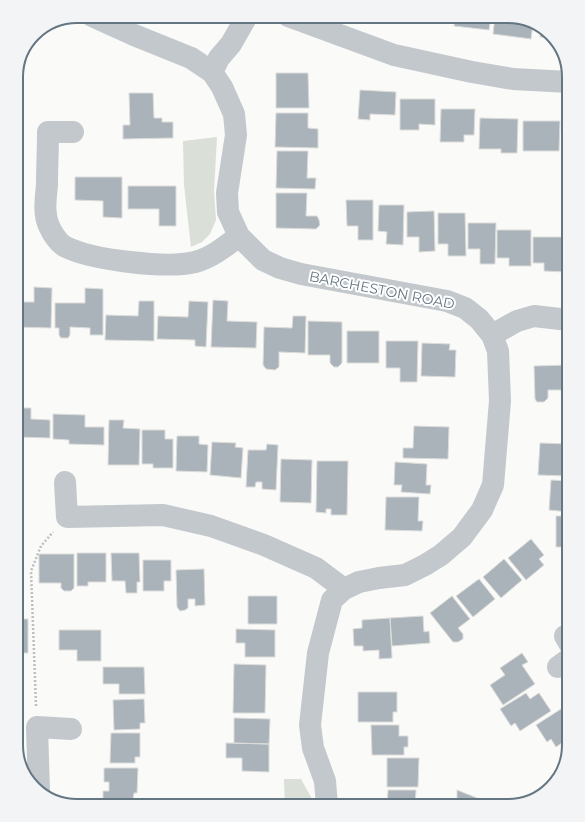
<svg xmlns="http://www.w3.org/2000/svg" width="585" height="822" font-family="Montserrat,sans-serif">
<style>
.green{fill:#dadfd7}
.building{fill:#aab3b9;stroke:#dcdcda}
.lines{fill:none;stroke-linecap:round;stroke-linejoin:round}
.path{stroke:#bbbfc2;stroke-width:2.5;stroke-dasharray:2 2;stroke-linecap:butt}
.minor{stroke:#c3c8cc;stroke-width:22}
.labels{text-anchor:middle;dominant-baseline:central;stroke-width:4;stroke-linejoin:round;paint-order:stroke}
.street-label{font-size:14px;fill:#657683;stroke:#fff}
.rim{fill:none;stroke:#657683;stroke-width:2}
</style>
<rect width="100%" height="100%" fill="#fafaf8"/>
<!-- green -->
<path class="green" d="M217,137l-3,54 2,29 -6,14 -8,8 -11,5 -7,-62 -1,-44z
M284,779h17l15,27h-31z"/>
<!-- building -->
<path class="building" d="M415,16h34v6l-34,-4z
M456,16h35l-2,14 -35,-4z
M495,16h17l21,7 -2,16 -38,-5z
M541,26l12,12 -13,-1z
M276,73h32l1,35h-33z
M360,90l36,2 -1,23 -25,-1v6l-12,-1z
M129,93h24l1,25h8v4h11v16l-50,1v-14h7z
M400,99h35v26l-16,-1v6h-19z
M441,109h34l-1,26h-10v7h-24z
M276,113h32v15l10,1v19l-43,-1z
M480,118l38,1 -1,34h-16v-4h-22z
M523,121h37l-1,30h-36z
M564,127h5v40h-6z
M277,151h31l-1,27h9l-1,11 -39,-1z
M75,177h47v41l-19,-1v-16l-28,-1z
M128,186h48v40h-17v-17h-31z
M276,193h31l-1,23h11l2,4 1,5 -4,4 -40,-1z
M346,200h27v40h-15v-14h-11z
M379,205h25l-1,40 -17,-1 1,-12 -9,-1z
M434,211l1,40 -16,1v-15h-12v-25z
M438,213h27l1,43h-18v-12h-10z
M468,223h28l-1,41h-15v-15h-12z
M497,230h34v36h-22v-8h-12z
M533,237h34l-1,35 -22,-1v-8h-11z
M34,287l18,1 -1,40 -35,-1v-25h18z
M85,288l18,1v46h-13v-7l-20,-1v8l-2,3h-7l-2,-3v-7h-4v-25h30z
M213,300l15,1 -1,20 30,1 -1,26 -45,-1z
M139,301h15v40l-49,-1 1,-25 32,1z
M189,301l19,1 -2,45 -11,-1v-6l-38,-1 1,-23 30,1z
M293,316h13l-1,37 -26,-1v15l-4,3 -9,-1 -3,-4 1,-38 28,1z
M308,321l34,1v41l-4,4h-4l-4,-4v-8h-22z
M347,331h32v32h-32z
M386,341h32l-1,41h-17v-14h-14z
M422,343l28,1 -1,6h7l-1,27 -34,-1z
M569,365v32h-7l-1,-7h-13v8l-4,4h-7l-2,-3 -1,-33z
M16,408h15v11l19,1v18l-34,-1z
M53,414l32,1v12h19v18l-35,-1v-4l-16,-1z
M109,420h15l-1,8 17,1 -1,36h-31z
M414,426l35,1 -1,32 -45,-1v-10h10z
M142,430h23v9h8v29h-20v-4h-11z
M177,436h22v8l9,1 -1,27 -31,-1z
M212,442l24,1 -1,4 8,1 -2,30 -31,-3z
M540,443l29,1v32l-31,-1z
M267,444l11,1 -2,45 -14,-1v-7h-6l-1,5h-9l2,-37h18z
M281,459l31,1 -1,43 -31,-1z
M317,461h31l-1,54h-16v-6h-5v4l-10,-1z
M395,462l32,2 -1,21h5l-1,9 -29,-2 1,-7h-8z
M551,480l18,1v31l-20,-2z
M386,497h33l-1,24h5l-1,10 -37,-1z
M556,516h13v31h-13z
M531,539l13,16 -5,4 5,6 -18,15 -18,-22z
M77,553h29v29h-18v4h-11z
M111,553h28l1,29h-3v11h-11l-1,-12h-13z
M39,554h35v34l-3,3h-7l-3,-3v-5h-22z
M504,559l18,21 -21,18 -18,-21z
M143,560h28v21h-7v10h-21z
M204,569l1,36 -10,1v-7h-7v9l-3,2 -5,1 -3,-4 -1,-37z
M479,579l16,20 -22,18 -17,-21z
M248,596h29v28h-29z
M452,596l18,23 -12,9 5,6v5l-5,3h-5l-23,-29z
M423,616l1,16 5,-1 1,12 -38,3 -2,-28z
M390,618l2,40 -13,1v-9l-16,1v-5h-9l-1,-17 9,-1v-8z
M16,619h12v34h-12z
M236,629l39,1v27h-30v-14h-9z
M59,630h42v31h-24v-11h-18z
M522,653l6,9 -6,3 13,19 -32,21 -13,-20 15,-10 -5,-7z
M234,664l32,1 -1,48h-32z
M103,667h41l1,27h-26v-10h-16z
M358,692h39v20h-4v10h-35z
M526,693l4,6 9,-6 12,18 -31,20 -5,-8 -4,3 -11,-17z
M144,699l1,24h-5v6l-26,1 -1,-30z
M561,709l4,5 4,-3v27l-13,9 -5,-8 -4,3 -11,-17z
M234,718l36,1 -1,25 -35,-1z
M371,725h28v11h9v11h-4v8h-32z
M111,733h29v24h-5v6h-25z
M226,743l43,1v28l-27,-1v-13h-16z
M387,758h32l-1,29h-31z
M104,768h34l-1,25h-3l-1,6h-30v-8h6v-9h-5z
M388,790h28l-1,16h-28z
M457,790l40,16h-40z
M98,804h36l-1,2h-35z"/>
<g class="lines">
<!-- path -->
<path class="path" d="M36,706l-5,-135 10,-25 12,-14"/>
<!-- minor -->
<path class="minor" d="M92,16l42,19 57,23 21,14 10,15 12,27 2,21 -9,58 1,19 11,24 24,24 17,8 21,6 146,27 18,7 14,11 13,16 6,16 2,50 -7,84 -11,25 -20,27 -21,18 -16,10 -20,10 -26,3 -20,4 -15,7 -12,11 -14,53 -8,72 3,23 12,33 2,25
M288,16l106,39 78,17 41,7 56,3
M212,72l7,-14 12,-14 16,-28
M73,132h-25c0,18 -1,35 -1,52 -1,14 -4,29 2,42 3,7 10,18 17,21 26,13 101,22 129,15 16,-4 31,-16 44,-26
M492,335l25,-14 17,-5 35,4
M65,482l2,35 96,-2 48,11 53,19 52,23 28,21
M565,636l4,7
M558,667l11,-8
M39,790l-2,-63 34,2"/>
</g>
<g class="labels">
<!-- street labels -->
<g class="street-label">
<text transform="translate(382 290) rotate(11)">BARCHESTON ROAD</text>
</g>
</g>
<!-- crop -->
<path d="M0 0H585V822H0ZM77 23H508A54 54 0 0 1 562 77V745A54 54 0 0 1 508 799H77A54 54 0 0 1 23 745V77A54 54 0 0 1 77 23Z" fill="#f3f4f5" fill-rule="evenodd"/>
<path class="rim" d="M77 23H508A54 54 0 0 1 562 77V745A54 54 0 0 1 508 799H77A54 54 0 0 1 23 745V77A54 54 0 0 1 77 23Z"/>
</svg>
